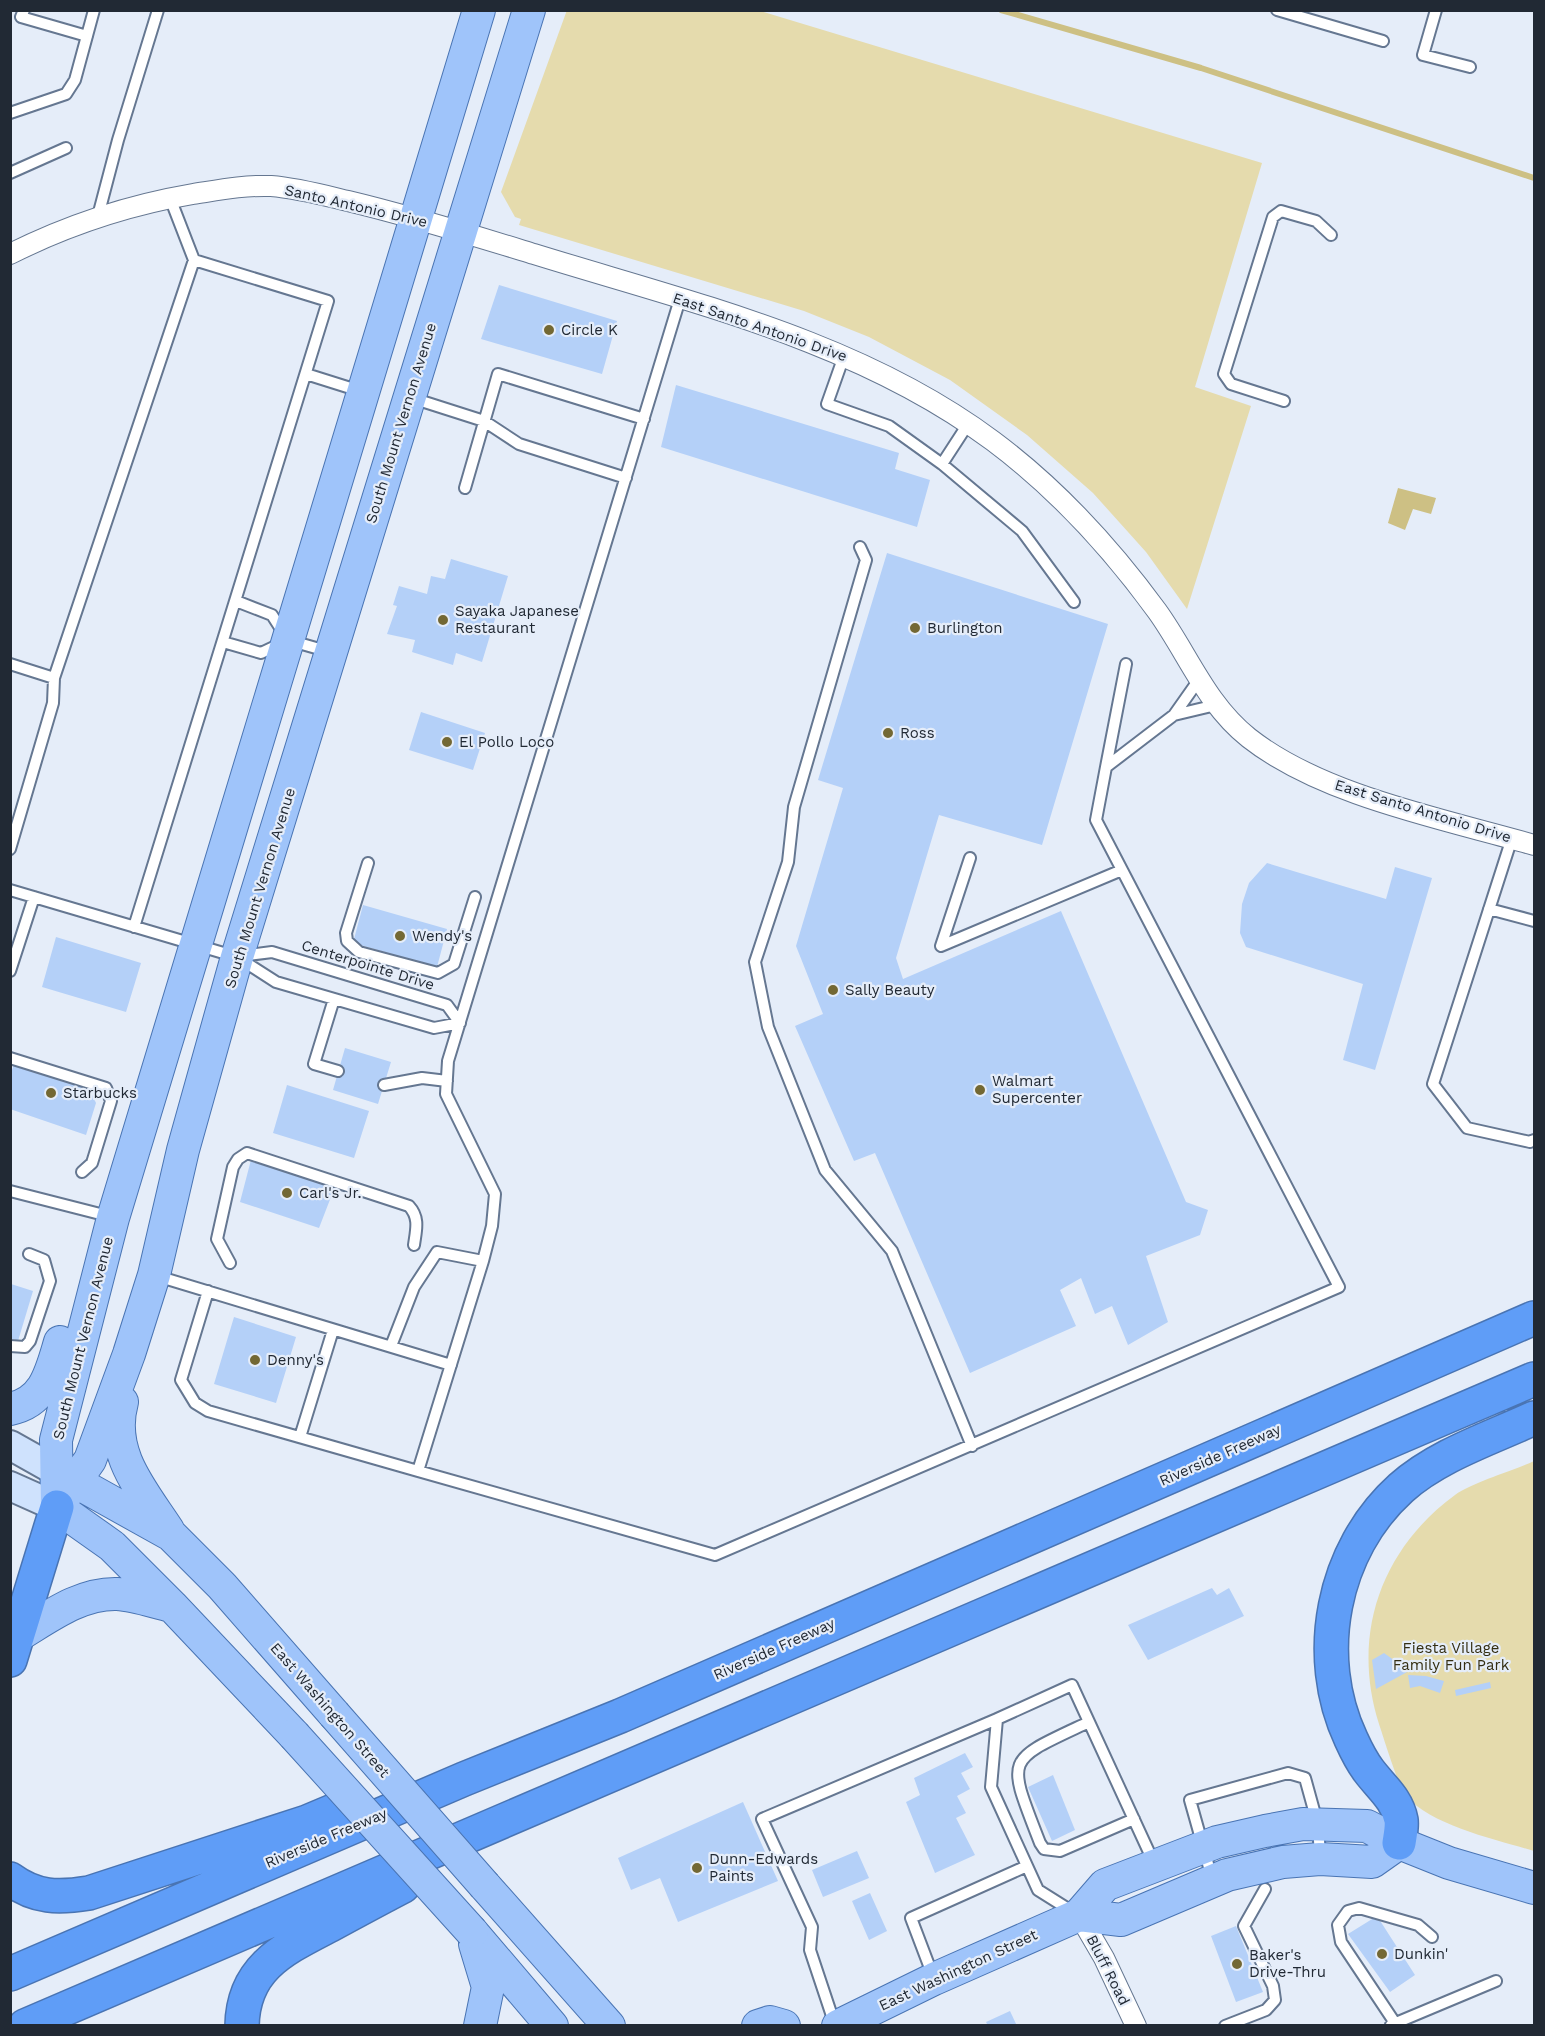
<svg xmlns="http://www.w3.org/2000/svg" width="1545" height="2036" font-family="'Work Sans',sans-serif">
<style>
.green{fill:#e5dbad}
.water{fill:#cdc084}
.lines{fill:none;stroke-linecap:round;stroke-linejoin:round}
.stream{stroke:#cdc084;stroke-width:6}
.building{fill:#b4d0f8}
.service-casing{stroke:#657791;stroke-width:14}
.minor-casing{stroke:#657791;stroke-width:22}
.secondary-casing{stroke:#657791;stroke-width:32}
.primary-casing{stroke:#4974b3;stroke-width:34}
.motorway-casing{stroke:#4974b3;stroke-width:36}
.service{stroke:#fff;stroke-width:10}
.minor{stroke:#fff;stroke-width:20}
.secondary{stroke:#cfe2fd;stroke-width:28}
.primary{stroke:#9fc4fa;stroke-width:32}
.motorway{stroke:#5f9df7;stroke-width:33}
.primary-bridge-casing{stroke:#4974b3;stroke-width:34;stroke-linecap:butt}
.primary-bridge{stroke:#9fc4fa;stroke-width:32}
.poi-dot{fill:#736834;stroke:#e5edf9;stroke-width:2}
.labels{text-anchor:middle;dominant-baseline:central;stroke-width:4.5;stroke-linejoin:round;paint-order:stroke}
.street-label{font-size:15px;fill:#212934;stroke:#e5edf9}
.poi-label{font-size:15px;fill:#212934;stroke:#e5edf9;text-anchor:start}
.park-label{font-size:15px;fill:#342e12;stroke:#e5edf9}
</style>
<rect width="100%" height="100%" fill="#e5edf9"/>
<!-- green -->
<path class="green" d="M567,10l193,1 502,152 -67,224 56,19 -64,203 -41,-57 -53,-59 -66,-58 -77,-55 -81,-43 -65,-26 -285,-86 2,-6 -6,-2 -14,-25z
M1534,1461v390c-36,-11 -102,-25 -128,-55 -8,-11 -22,-57 -27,-72 -28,-88 1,-174 76,-229 18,-13 58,-24 79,-34z"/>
<!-- water -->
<path class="water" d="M1398,488l38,10 -5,16 -18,-5 -8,21 -17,-7z"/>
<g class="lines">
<!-- stream -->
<path class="stream" d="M1001,10l200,58 333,110"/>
</g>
<!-- building -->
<path class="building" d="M499,285l118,36 -15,53 -121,-35z
M676,385l223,68 -4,16 35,11 -13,47 -256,-80z
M887,553l221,71 -66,221 -103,-30 -43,143 7,21 158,-68 125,291 22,8 -8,25 -54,21 22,66 -40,23 -16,-39 -17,8 -14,-36 -21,12 16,36 -106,47 -95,-220 -21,8 -59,-135 28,-12 -27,-68 47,-158 -25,-8z
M451,559l57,17 -26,86 -26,-9 -3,12 -41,-13 3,-12 -28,-6 10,-28 -4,-1 6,-19 28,8 4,-18 14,3z
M421,712l64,21 -12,37 -64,-20z
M1267,863l119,36 9,-32 37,11 -57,192 -32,-10 20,-76 -117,-37 -6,-14 2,-29 7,-21z
M363,905l84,24 -10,38 -84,-24z
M56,937l85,26 -15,49 -84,-25z
M345,1048l46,14 -13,42 -45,-14z
M15,1062l72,22 9,19 -10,32 -76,-26v-34z
M287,1085l82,26 -15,47 -81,-25z
M252,1156l84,28 -17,44 -79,-26z
M11,1284l22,7 -15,50 -8,-3z
M234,1317l62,20 -20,66 -62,-19z
M1212,1588l5,7 12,-7 15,28 -96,44 -20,-35z
M1384,1653l25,18 -33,18 -4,-29z
M1408,1675l18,1 18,5 -4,12 -20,-7 -10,2z
M1490,1682l1,6 -35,8 -1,-6z
M965,1753l8,14 -12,6 9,16 -13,7 9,17 -10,5 19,37 -40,18 -29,-71 14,-7 -6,-17z
M1053,1775l22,55 -23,11 -24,-54z
M743,1802l35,79 -100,41 -18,-44 -29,12 -13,-32z
M857,1851l12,27 -46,19 -11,-27z
M870,1893l17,38 -18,9 -17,-39z
M1377,1916l38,59 -25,17 -42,-58z
M1236,1926l27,66 -27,10 -25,-66z
M1010,2011l7,15h-29l-2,-4z"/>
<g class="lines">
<defs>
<path id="service" d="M24,10l-3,7 66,19
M1277,10l106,31
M1436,10l-13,45 47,12
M10,113l56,-19 9,-14 19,-70
M10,173l56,-25
M170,198l24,62
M98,216l20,-76 40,-130
M680,299l-232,762 -2,33 49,100 -3,32 -9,35 -65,210 297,84 624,-268 -243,-467 10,-53 68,-52 24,-34
M844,356l-17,48 62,22 53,38 26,-40
M306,374l54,17
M412,398l72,23 35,23 107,34
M1284,401l-53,-17 -7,-10 49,-157 8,-6 35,10 15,14
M942,464l80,67 52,71
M465,488l33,-114 146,45
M860,547l6,13 -72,247 -6,55 -33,100 13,65 57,143 67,81 80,195
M236,601l36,14 16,25 42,12
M223,642l38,11 19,-9
M10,664l44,14 140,-418 134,41 -194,626
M1174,715l42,-10
M1106,767l20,-103
M1512,838l-79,246 34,44 63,14 4,-2
M10,849l43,-146 1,-25
M970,858l-29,88 181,-76
M368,863l-22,70 1,8 12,11 79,21 16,-9 21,-67
M10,890l227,67 39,25 158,46 26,-5
M1489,909l45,12
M241,956l31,-4 175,53 13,18
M10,971l24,-74
M334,999l-20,65 24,7
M10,1058l96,30 5,13 -19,62 -10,9
M384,1085l38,-7 25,3
M10,1191l102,26
M230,1263l-13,-24 16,-72 5,-8 9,-6 162,53c11,12 7,24 5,39
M157,1276l294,89
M208,1291l-27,89 14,23 13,8 210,60
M10,1346l15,1 5,-6 20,-60 -6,-21 -15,-6
M391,1346l23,-59 23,-35 46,9
M300,1437l33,-107
M1089,1722c-85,40 -83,33 -49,121l4,6 16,2 74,-32
M1212,1878l-22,-78 98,-27 17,5 13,47 2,31
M1073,1912l-35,-22 -47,-103 6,-68 75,-34 82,178
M933,1976l-22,-58 116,-52
M835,2025l-25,-75 2,-23 -50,-108 235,-100
M1391,2025l105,-44
M1225,2026l41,-16 9,-10 -2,-14 -29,-60 21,-37
M1397,2026l-56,-84 -3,-17 10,-14 11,-3 59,17 14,12"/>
<path id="minor" d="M10,254c60,-30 118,-49 183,-60 26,-4 51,-9 78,-8 26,2 52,9 77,15 63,15 124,34 186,53 158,49 325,87 459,187 63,47 118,107 164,170 31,43 49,93 92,127 74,58 195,81 285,107
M1079,1915l25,43 32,68"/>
<path id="secondary" d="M10,1445l64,36
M10,1486l47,21"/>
<path id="primary" d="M122,1402c-14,51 20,88 46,128
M10,1409c35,-7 41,-37 50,-67
M76,1482l95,53 51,51 112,128
M57,1507l33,-47 39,-106 25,-79 29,-125 54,-193 292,-947
M57,1507l-1,-67 57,-222 366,-1208
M57,1507l55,39 60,60 122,129
M19,1635c30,-18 61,-42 98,-41 18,1 37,8 55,12
M485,1886l124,140
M1079,1915l42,5 106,-45 56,-13 37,-3 52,3 27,-19
M472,1932l80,94
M475,1944l13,43 -8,39
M758,2026l12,-4 14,4
M838,2026l96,-47 145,-64 26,-30 112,-43 48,-11 38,-7 64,2 32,17 50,20 85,25"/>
<path id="motorway" d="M10,1660l47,-153
M1399,1843c1,-7 3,-16 2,-23 -4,-21 -20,-33 -32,-49 -7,-9 -13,-21 -18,-32 -39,-83 -19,-189 50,-251 37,-33 90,-50 133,-70
M10,1879c26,19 48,19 79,14l218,-71 38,-16
M10,1974l454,-195 156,-63 914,-398
M25,2026l1509,-647
M242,2026c1,-59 42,-77 88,-101 24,-13 48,-26 73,-39"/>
</defs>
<!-- service casing -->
<use href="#service" class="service-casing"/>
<!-- minor casing -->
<use href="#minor" class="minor-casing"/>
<!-- secondary casing -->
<use href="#secondary" class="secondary-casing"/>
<!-- primary casing -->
<use href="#primary" class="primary-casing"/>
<!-- motorway casing -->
<use href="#motorway" class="motorway-casing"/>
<!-- service -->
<use href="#service" class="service"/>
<!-- minor -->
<use href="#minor" class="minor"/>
<!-- secondary -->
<use href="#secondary" class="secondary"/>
<!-- primary -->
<use href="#primary" class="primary"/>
<!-- motorway -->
<use href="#motorway" class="motorway"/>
<defs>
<path id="primary-bridge" d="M334,1714l151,172
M294,1735l178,197"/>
</defs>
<!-- primary-bridge casing -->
<use href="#primary-bridge" class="primary-bridge-casing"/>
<!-- primary-bridge -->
<use href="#primary-bridge" class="primary-bridge"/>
</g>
<!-- markers -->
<g class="poi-dot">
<circle cx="549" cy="330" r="6"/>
<circle cx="443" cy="620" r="6"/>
<circle cx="915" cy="628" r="6"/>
<circle cx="888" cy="733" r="6"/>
<circle cx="447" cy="742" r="6"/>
<circle cx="400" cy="936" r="6"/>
<circle cx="833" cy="990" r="6"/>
<circle cx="980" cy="1090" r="6"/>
<circle cx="51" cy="1093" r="6"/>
<circle cx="287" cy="1193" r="6"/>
<circle cx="255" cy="1360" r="6"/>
<circle cx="697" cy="1868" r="6"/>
<circle cx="1382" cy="1954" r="6"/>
<circle cx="1237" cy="1964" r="6"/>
</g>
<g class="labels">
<!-- street labels -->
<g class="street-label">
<text transform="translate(356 206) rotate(13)">Santo Antonio Drive</text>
<text transform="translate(760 327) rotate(19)">East Santo Antonio Drive</text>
<text transform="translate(401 423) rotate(-73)">South Mount Vernon Avenue</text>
<text transform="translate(1423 811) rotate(17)">East Santo Antonio Drive</text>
<text transform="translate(260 888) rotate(-73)">South Mount Vernon Avenue</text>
<text transform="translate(368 965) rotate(17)">Centerpointe Drive</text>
<text transform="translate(83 1338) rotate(-76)">South Mount Vernon Avenue</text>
<text transform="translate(1220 1455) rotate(-24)">Riverside Freeway</text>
<text transform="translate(774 1649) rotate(-24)">Riverside Freeway</text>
<text transform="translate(330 1710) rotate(49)">East Washington Street</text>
<text transform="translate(326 1838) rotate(-23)">Riverside Freeway</text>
<text transform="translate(958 1970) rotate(-25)">East Washington Street</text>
<text transform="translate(1108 1970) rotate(63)">Bluff Road</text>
</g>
<!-- poi labels -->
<g class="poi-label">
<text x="561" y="330">Circle K</text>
<text x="455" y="611">Sayaka Japanese<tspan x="455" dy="17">Restaurant</tspan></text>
<text x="927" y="628">Burlington</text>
<text x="900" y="733">Ross</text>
<text x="459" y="742">El Pollo Loco</text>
<text x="412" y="936">Wendy's</text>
<text x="845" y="990">Sally Beauty</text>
<text x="992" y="1081">Walmart<tspan x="992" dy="17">Supercenter</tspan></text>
<text x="63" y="1093">Starbucks</text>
<text x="299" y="1193">Carl's Jr.</text>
<text x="267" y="1360">Denny's</text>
<text x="709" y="1859">Dunn-Edwards<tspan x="709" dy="17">Paints</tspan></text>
<text x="1394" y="1954">Dunkin'</text>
<text x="1249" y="1955">Baker's<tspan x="1249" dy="17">Drive-Thru</tspan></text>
</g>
<!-- park labels -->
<g class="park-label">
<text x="1451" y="1648">Fiesta Village<tspan x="1451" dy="17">Family Fun Park</tspan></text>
</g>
</g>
<!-- border -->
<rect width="1545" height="2036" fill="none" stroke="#212934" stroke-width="24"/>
</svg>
